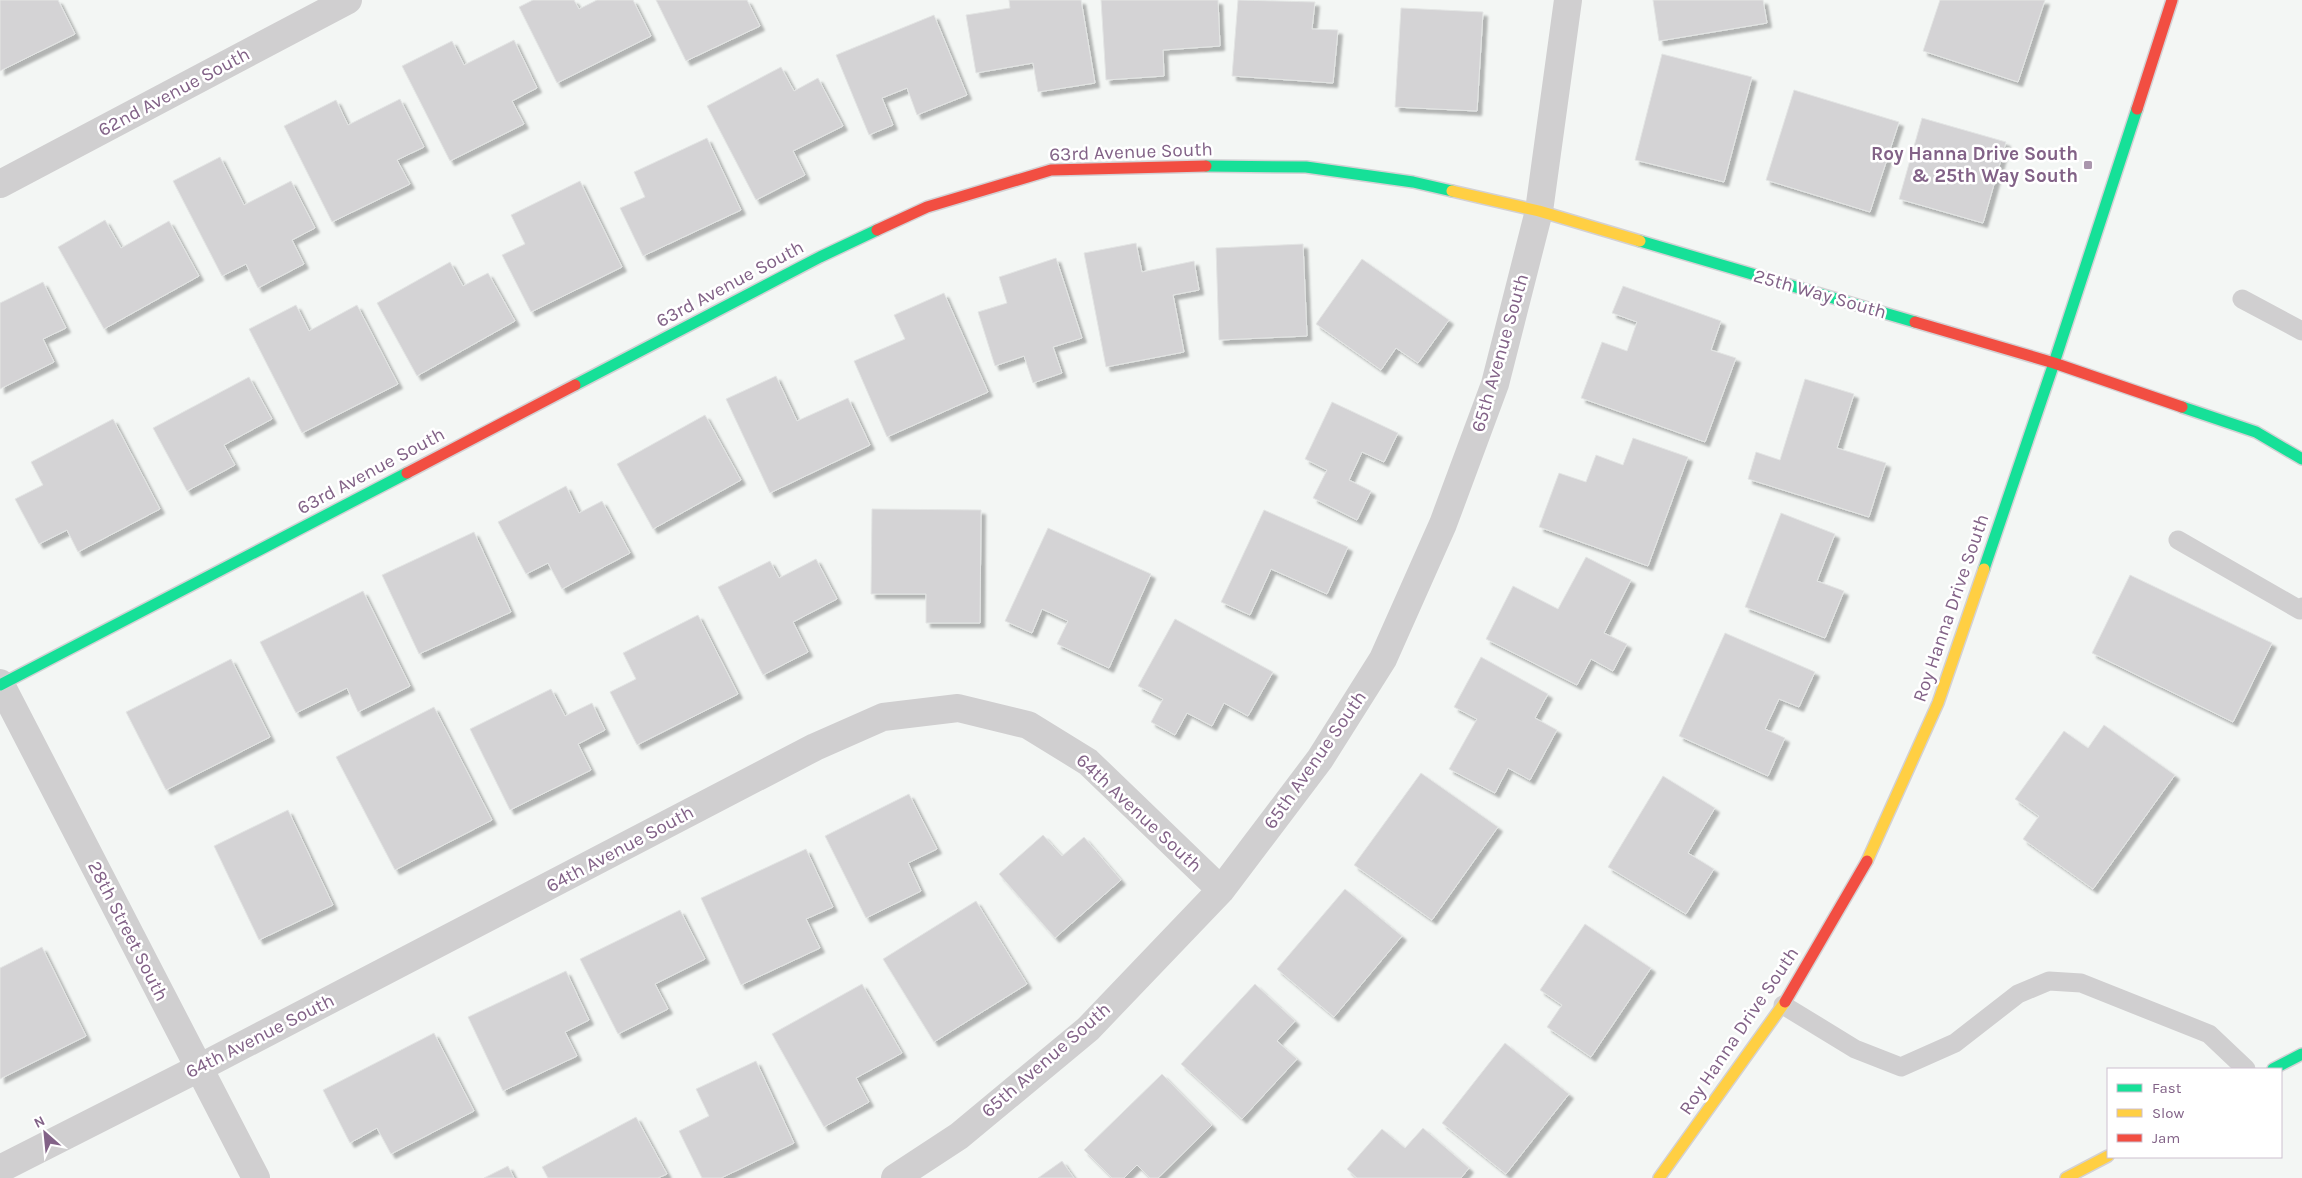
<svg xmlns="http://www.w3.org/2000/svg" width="2302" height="1178" font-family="Karla,sans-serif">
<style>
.building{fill:#d4d3d5;stroke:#e3e5e4;filter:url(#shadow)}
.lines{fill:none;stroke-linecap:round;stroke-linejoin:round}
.fast-casing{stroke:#d3d1d4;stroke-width:14}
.slow-casing{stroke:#d3d1d4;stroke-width:14}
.jam-casing{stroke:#d3d1d4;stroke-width:14}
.lane{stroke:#d0cfd0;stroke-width:19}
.street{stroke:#d0cfd0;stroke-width:28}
.fast{stroke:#16e098;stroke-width:11}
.slow{stroke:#ffcf43;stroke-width:11}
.jam{stroke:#f24e42;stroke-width:11}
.poi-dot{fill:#aa96ad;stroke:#fff;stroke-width:2}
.labels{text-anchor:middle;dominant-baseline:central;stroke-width:5;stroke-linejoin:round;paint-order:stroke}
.street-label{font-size:19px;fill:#826287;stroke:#fff}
.poi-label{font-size:19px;font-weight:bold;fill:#826287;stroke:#fff;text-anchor:end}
</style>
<defs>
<filter id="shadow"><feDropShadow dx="4.5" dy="4.5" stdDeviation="1" flood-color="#0004"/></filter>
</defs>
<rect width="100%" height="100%" fill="#f3f6f4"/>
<!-- building -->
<path class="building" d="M0,0h58l17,34 -75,37z
M533,0h41l5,9 18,-9h36l18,36 -94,47 -38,-76z
M656,0h91l13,26 -74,35z
M1009,0h72l14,83 -57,9 -5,-29 -57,10 -10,-58 44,-7z
M1101,0h117l2,46 -57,4 1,26 -58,4z
M1238,0l77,2 -3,27 26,1 -5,53 -101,-7z
M1653,0h110l4,23 -108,18z
M1940,0h105l-27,82 -95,-31z
M1401,8l82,4 -6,99 -82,-4z
M934,15l33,80 -50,20 -10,-27 -25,10 11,27 -24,10 -33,-80z
M514,40l23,48 -25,13 12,23 -74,37 -48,-95 50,-25 12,24z
M1662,54l90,23 -28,105 -89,-22z
M781,67l13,24 24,-13 25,48 -50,25 12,24 -49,25 -49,-94z
M1794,90l105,32 -29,90 -104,-32z
M400,99l24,48 -27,13 13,24 -78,38 -48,-96 52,-26 12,25z
M1922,118l84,24 -23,81 -84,-24z
M707,138l34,72 -98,46 -23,-48 25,-11 -11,-25z
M220,157l24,48 47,-24 24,47 -23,12 12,24 -46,24 -12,-24 -24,12 -49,-95z
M580,181l42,86 -91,45 -29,-57 23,-11 -14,-29z
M105,220l16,28 48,-27 30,55 -95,53 -46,-82z
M1136,243l6,29 52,-11 5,29 -26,5 11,57 -78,15 -22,-114z
M1303,244l4,92 -88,4 -3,-92z
M1056,258l26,80 -29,9 9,26 -29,10 -9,-27 -29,10 -17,-54 29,-9 -8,-26z
M1362,259l87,61 -31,43 -22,-15 -15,22 -65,-46z
M450,262l13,24 25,-13 27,48 -98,55 -40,-73z
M43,282l23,46 -23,11 11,23 -54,27v-86z
M1623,286l98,35 -10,29 25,8 -31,84 -124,-44 21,-56 25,9 10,-29 -25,-9z
M944,293l44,99 -101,45 -33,-76 51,-22 -11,-24z
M296,305l13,26 48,-26 41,79 -96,49 -53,-104z
M776,376l21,45 51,-23 22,47 -100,48 -44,-94z
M249,377l23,42 -48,26 11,20 -48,26 -34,-63z
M1805,379l49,15 -17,54 49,15 -17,54 -121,-38 8,-27 24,8z
M1332,402l66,31 -14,29 -22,-10 -13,28 22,11 -14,29 -44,-22 14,-28 -22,-11z
M705,415l36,65 -88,49 -36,-65z
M113,419l47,90 -82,43 -11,-22 -28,14 -24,-45 28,-14 -12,-23z
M1633,438l55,19 -40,109 -109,-39 20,-54 27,9 10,-27 27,10z
M566,486l13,27 23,-12 28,52 -68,36 -14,-26 -22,11 -28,-52z
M872,509l109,1 -1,113h-54v-29h-55z
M1264,510l84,37 -21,47 -56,-25 -21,46 -29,-13z
M1781,513l54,21 -18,47 27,10 -19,47 -80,-31z
M1048,528l103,46 -42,94 -52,-24 11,-23 -26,-12 -10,24 -27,-12z
M474,532l37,80 -92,42 -37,-79z
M1586,557l45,23 -27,53 23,11 -14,27 -22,-12 -14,26 -91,-46 27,-53 45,23z
M816,559l21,40 -44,23 15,30 -45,23 -45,-88 52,-26 9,17z
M2130,575l142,68 -39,79 -141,-69z
M363,591l47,95 -52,26 -11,-24 -51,25 -36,-71z
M698,615l40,79 -101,51 -27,-53 26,-13 -13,-26z
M1175,619l98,53 -25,44 -24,-13 -12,23 -25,-13 -12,22 -24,-13 12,-23 -25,-13z
M1725,633l90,39 -16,35 -20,-8 -14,30 20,9 -17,38 -89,-40z
M1481,657l67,37 -13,24 22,12 -27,50 -22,-12 -13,25 -46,-24 28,-50 -23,-12z
M231,659l39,78 -104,53 -40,-78z
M551,689l14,27 27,-13 13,27 -27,14 13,26 -81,40 -40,-81z
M434,707l58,113 -97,50 -59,-113z
M2104,725l71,50 -82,114 -70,-50 16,-23 -24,-17 49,-68 24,17z
M1421,773l77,54 -66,93 -78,-55z
M1663,776l52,32 -27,45 26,16 -28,45 -78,-47z
M909,794l28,55 -29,14 13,28 -55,27 -41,-82z
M288,810l45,95 -74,35 -45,-94z
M1043,835l19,21 22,-19 37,43 -66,58 -56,-64z
M806,849l27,58 -27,12 14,29 -79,37 -40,-87z
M1345,889l57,47 -68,81 -57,-48z
M976,901l51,83 -93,58 -51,-83z
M680,910l25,49 -50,25 13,25 -50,25 -38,-75z
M1585,924l66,44 -60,89 -44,-30 15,-22 -22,-15z
M42,947l44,89 -86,43v-111z
M566,971l23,49 -24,12 12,24 -74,35 -35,-74z
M862,984l40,69 -46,25 13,24 -45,25 -52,-93z
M1255,984l40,37 -18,20 20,18 -55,60 -61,-55z
M434,1033l40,78 -83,43 -14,-26 -27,15 -27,-53z
M1505,1043l64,51 -63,80 -64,-51z
M756,1061l38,82 -73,35h-19l-23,-47 30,-15 -13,-27z
M1162,1074l50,51 -54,53h-8l-13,-13 -13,13h-12l-28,-28z
M636,1117l31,57 -9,4h-110l-6,-11z
M1423,1128l46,40 -8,10h-104l-10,-9 35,-40 23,19z
M1062,1161l12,17h-36z
M508,1166l6,12h-30z"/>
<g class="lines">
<defs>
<path id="fast" d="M1206,166l100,1 107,15 39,9
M1640,241l275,81
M575,385l245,-128 57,-27
M2182,407l74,25 46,27
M1984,569l70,-206 83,-254
M0,685l407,-212
M2273,1069l29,-15"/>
<path id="slow" d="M1452,191l87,20 101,30
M1867,861l71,-158 46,-134
M1659,1178l126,-176
M2066,1178l42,-22"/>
<path id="jam" d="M2137,109l35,-109
M877,230l50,-23 124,-37 155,-4
M1915,322l139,41 128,44
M407,473l168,-88
M1785,1002l82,-141"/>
</defs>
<!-- fast casing -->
<use href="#fast" class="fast-casing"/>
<!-- slow casing -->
<use href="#slow" class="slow-casing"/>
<!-- jam casing -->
<use href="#jam" class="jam-casing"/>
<!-- lane -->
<path class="lane" d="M2242,299l60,32
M2178,540l122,70 2,-3
M1783,1005l72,44 46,18 54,-24 63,-49 31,-13 32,2 128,51 37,35"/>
<!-- street -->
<path class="street" d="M0,184l348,-184
M0,683l256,495
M0,1169l199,-101 616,-321 68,-30 75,-9 70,17 60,37 133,128
M895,1178l64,-42 129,-107 133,-139 99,-131 63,-100 60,-135 52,-140 44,-173 29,-211"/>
<!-- fast -->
<use href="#fast" class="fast"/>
<!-- slow -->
<use href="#slow" class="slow"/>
<!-- jam -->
<use href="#jam" class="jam"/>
</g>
<!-- markers -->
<rect class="poi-dot" x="2083" y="160" width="10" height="10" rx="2.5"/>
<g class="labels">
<!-- street labels -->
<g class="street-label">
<text transform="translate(174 92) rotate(-28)">62nd Avenue South</text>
<text transform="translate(1131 152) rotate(-2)">63rd Avenue South</text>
<text transform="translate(730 284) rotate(-28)">63rd Avenue South</text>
<text transform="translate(1820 294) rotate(16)">25th Way South</text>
<text transform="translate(1500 353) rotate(-74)">65th Avenue South</text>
<text transform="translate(371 471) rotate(-28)">63rd Avenue South</text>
<text transform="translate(1951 608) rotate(-71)">Roy Hanna Drive South</text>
<text transform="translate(1315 760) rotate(-55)">65th Avenue South</text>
<text transform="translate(1139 813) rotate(43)">64th Avenue South</text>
<text transform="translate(620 849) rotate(-28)">64th Avenue South</text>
<text transform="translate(128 931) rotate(63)">28th Street South</text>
<text transform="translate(1739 1031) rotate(-56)">Roy Hanna Drive South</text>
<text transform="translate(260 1036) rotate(-27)">64th Avenue South</text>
<text transform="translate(1046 1060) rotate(-41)">65th Avenue South</text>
</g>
<!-- poi labels -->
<g class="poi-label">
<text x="2078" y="154">Roy Hanna Drive South<tspan x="2078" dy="22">&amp; 25th Way South</tspan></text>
</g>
</g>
<!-- legend -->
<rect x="2107" y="1068" width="175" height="90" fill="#ffffff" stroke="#cdc0cf"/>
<rect x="2117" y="1084" width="25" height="8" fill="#16e098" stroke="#cdc0cf"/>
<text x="2152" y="1093" font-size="15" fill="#826287">Fast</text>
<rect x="2117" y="1109" width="25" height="8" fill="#ffcf43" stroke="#cdc0cf"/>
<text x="2152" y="1118" font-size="15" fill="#826287">Slow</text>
<rect x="2117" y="1134" width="25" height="8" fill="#f24e42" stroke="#cdc0cf"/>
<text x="2152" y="1143" font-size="15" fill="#826287">Jam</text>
<!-- north arrow -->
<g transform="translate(45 1133) rotate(333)" stroke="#ffffff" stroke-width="4" paint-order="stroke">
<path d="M0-4L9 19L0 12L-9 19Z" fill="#826287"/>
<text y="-8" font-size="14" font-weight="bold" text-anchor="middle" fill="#826287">N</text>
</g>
</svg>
